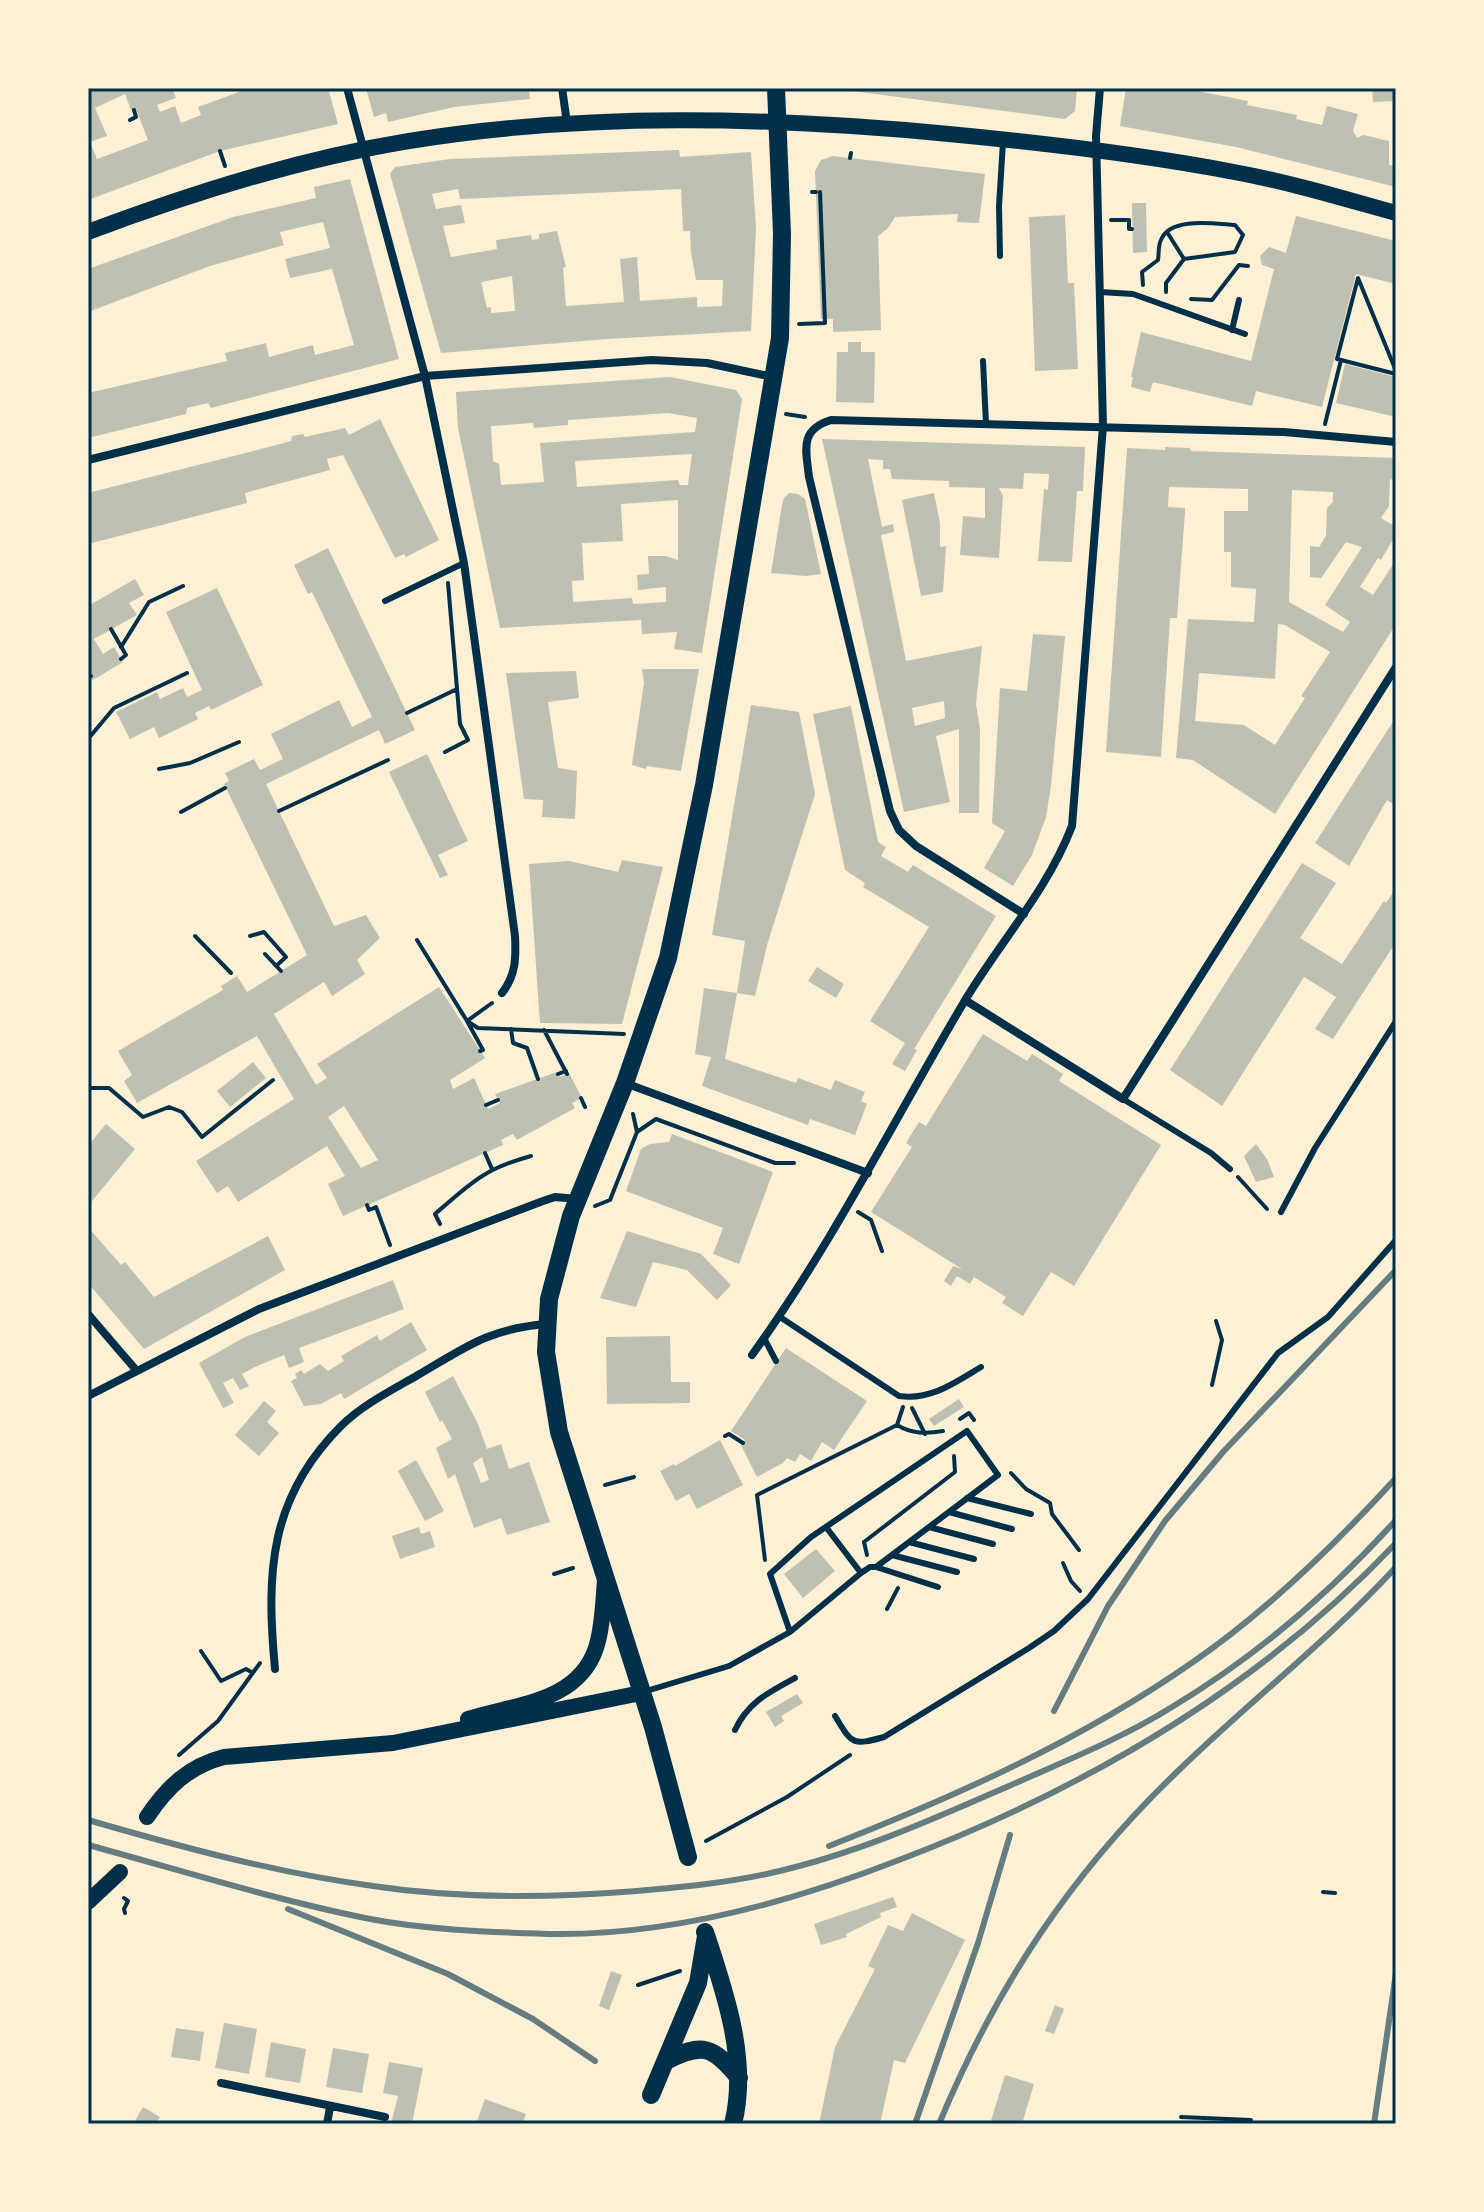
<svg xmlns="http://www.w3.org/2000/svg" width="1484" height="2212" font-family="'Roboto Condensed',sans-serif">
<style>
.building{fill:#bec0b2;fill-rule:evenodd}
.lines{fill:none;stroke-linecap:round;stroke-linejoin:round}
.path{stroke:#003049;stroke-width:4}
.service{stroke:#003049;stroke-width:6}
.minor{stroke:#003049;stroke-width:8}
.secondary{stroke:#003049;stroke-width:16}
.primary{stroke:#003049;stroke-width:18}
.rail{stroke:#657d81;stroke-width:6}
.neatline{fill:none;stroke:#003049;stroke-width:3}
</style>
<rect width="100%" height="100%" fill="#fdf0d5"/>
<!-- building -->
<path class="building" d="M88,88h84l4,10 -19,7 3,7 15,-6 6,17 20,-8 -3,-8 52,-19h78l10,36 -118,27 -132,49zM125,94l6,16 5,-1 12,31 -51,19 -7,-17 17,-6 -12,-28z
M366,88h163l1,11 -76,8 -66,15 -2,-9 -12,4z
M829,88h248l-2,23 -10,8z
M1126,88h56l66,13 -1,4 50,10 -1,4 26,6 5,-19 31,8 -5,17 4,7 6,-3 26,6v24l7,1v21l-160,-40 -116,-21z
M1372,88h24v16l-2,-3 -21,1z
M679,150l1,7 71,-5 5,77 -5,102 -144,8 -166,14 -51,-179 5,-7 55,-8zM458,189l2,10 221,-10 2,42h7l1,22 5,27h27l-1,26 -25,1v-10l-57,4 -3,-44 -17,2 4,43 -58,4 -3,-38 3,-1 -9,-36 -18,3v5l-7,1 -1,-5 -35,5 1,9 -46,8 -8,-31 22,-3 -4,-18 -25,4 -4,-15zM512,276l3,35 -24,2v-6l-4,1 -6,-26z
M833,156l152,18 -6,49 -22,-1 1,-8 -63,3 -7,11 -10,8 3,94 -48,2v-13h-12l-6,-148 6,-11z
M350,179l49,180 -188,49 -3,-5 -21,5 -1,6 -98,24v-45l139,-32 -2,-8 41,-10 3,14 44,-12 2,10 39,-10 -22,-76 -42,9 -5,-19 45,-11 -7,-26 -43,10 4,13 -74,21 -122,46v-43l145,-52 83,-19 -2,-11z
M1132,203h14l1,49 -14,1z
M1065,215l3,68h6l4,86 -43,2 -6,-154z
M1296,216l100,25v43l-40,-10 -34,133 -66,-16 -4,15 -99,-24 -3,10 -19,-5 2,-10h-2l10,-45 110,29 23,-92 -12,-4 -2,-9 9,-9 17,6z
M848,342h13v10h14l-1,51 -38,-1 1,-50h11z
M1345,364l51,13v40l-60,-14z
M670,377l66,13 6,9 -40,254 -28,-4 3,-17 -35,2 -1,-14 -141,8 -42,-200 -2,-36zM668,413l29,5 -2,14 -155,11 4,39 -43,3 -2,-21 -6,-3 -2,-35 42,-3 1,5 34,-3v-5zM692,454l-4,31h-8l-2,-5 -101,7 -2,-26zM678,500v60l-12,-4h-18l1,18 -12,1 1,15 28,-3v15l-33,2 -1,-6 -59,4 -1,-21 12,-1 -2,-37 41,-2 -2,-37z
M380,419l59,121 -33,17 -2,-3 -9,4 -52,-103 -16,4 3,11 -85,23 2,10 -159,41v-51l192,-49 11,-3 1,-5 11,-2 2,3 40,-9 4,7z
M822,439l263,8 -2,44h-6l-5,71 -34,-1 6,-72 4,1 1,-16 -25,-1 -1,16 -24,-1 4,8 -4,62 -39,-3 3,-39 22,2v-30l-36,-1v-6l-57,-2 -2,-10h-7v-9l-15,-1 14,68 11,-3 1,8 -13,3 25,126 76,-15 -6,58 4,25 -1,84h-20v-84l-23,7 14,66 -46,10zM944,701l1,17 -30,8 -3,-18z
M1165,447l25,1 1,3 205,7v23l-6,-2 -1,27 -8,12 15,9v16l-4,-2 -11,19 -3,-2 -18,29 13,8 23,-35v64l-121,190 -82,-54 -17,-2 12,-139 66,3 2,-33 -25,-2v-35h-7v-41h24v-22l-79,-2 -1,20 17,1v4l-8,106h-7l-9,139 -55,-5 21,-304 38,2zM1292,490l41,2v10l-6,6 -1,28 -7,11 -9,-1v31l11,1 25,-36 16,5 -37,58 25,17 -7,10 -54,-30zM1278,624l7,1 45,27 -29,44 4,2 -30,47 -31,-20 -49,-4 4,-48 76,6z
M789,493l9,1 7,5 16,75 -15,2 -35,-3 11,-68 2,-7z
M934,493l6,30v24l6,-1 -3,46 -22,4 -19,-96z
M328,548l87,182 -30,14 -6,-14 -113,54 68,142 32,-11 14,23 -23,22 8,14 -33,22 -8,-14 -50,32 42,71 11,-7 -10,-14 122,-77 46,71 -35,22 3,9 21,-11 14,31 12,-6 -5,-9 62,-22 2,5 10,-4 13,25 -10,5 3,5 -58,32 -4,-6 -12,6 2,5 -160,71 -15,-32 17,-8 -18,-30 -89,56 -10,-16 -11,7 -21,-32 98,-62 -37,-63 -120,67 -13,-22 8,-6 -14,-24 105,-61 -2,-4 16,-10 10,16 60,-37 -83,-171 5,-3 -4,-8 29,-14 6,11 23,-11 -12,-25 68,-34 13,27 20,-10 -60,-125 -4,2 -14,-29zM344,1106l34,54 -17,8 -33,-51z
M135,579l9,16 -15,8 8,12 -43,24 9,15 11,-7 9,15 -30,18 -5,-9v-65z
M217,588l46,97 -52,25 -2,-4 -14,7 3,6 -39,19 -5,-11 -24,12 -14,-27 41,-20 3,7 23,-11 4,9 15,-7 -36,-78z
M1033,634l32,2 -14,150 -5,31 -14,38 -19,31 -29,-18 21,-37 -13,-8 8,-135 27,3z
M642,669h57l-18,102 -34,-5 -1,3 -14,-4 12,-82z
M576,671l3,27 -31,4 10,66 19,3 -2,48 -33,-2 1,-17 -19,-1 -18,-126z
M751,705l48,7 16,82 -48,151 -12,51 -18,-3 -12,66 71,24 2,-5 33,12 4,-10 30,12 -4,9 6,3 -12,31 -45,-16 -2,6 -106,-39 9,-29 -16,-3 9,-66 33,5 8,-52 -33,-6z
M851,706l27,136 8,5 -5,9 27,16 5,-7 83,51 -82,133 3,1 -12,21 -13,-7 13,-21 -35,-22 59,-94 -66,-40 2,-4 -20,-13 -32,-156z
M1396,717v89l-9,-6 -38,66 -34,-23z
M427,754l41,87 -30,14 10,20 -8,3 -51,-106z
M622,860l41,7 -41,157 -82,-1 -11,-159 40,-3 49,11z
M1302,863l34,20 -36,55 42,26 42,-63 2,2 10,-15v54l-63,97 -18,-10 21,-32 -32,-20 -82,129 -52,-36z
M817,967l27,17 -8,14 -28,-17z
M983,1034l44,27 5,-7 31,20 -4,7 102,64 -87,141 -23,-14 -28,44 -21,-13 4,-6 -32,-20 -4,7 -13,-8 -6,10 -7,-5 9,-15 9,3 -91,-57 41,-65 -6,-4 13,-21 7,4z
M253,1062l13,16 -36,29 -13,-16z
M106,1124l29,25 -43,52 -4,-3v-52z
M672,1134l101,38 -34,92 -26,-10 10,-26 -97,-37 15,-42 9,-5 19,-2z
M1256,1144l11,15 7,18 -18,5 -12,-26z
M88,1227l33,38 4,-3 29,35 114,-61 17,34 -141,79 -56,-66z
M627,1231l74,23 30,31 -14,15 -30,-30 -34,-8 -17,45 -36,-9z
M393,1280l11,29 -105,39 5,14 -15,6 -5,-13 -27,11 -15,8 7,12 -9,4 -7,-12 -10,5 11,20 -11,5 -24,-45 46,-26z
M411,1322l16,28 -83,49 -3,-6 -20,11 -17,2 -13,-25 6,-3 -2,-4 6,-4 3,4 16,-10 8,7 16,-10 -3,-5 36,-21 3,6z
M670,1336l1,46h19v21l-83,1 -1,-67z
M786,1348l81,53 -33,49 -12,-8 -11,19 -11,-7 -5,8 -8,-4 -4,5 -26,14 -16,-32 4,-5 -14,-9z
M453,1376l25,48 9,25 14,-5 8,25 20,-7 21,60 -43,13 -6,-17 -27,10 -19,-54 -7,5 -12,-31 16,-9 -10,-19 -2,2 -15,-30zM482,1457l7,23 -8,3 -8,-20z
M959,1399l5,8 -30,19 -5,-7z
M264,1401l12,10 -9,11 12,11 -20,23 -24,-21z
M720,1440l23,45 -46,24 -8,-15 -13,7 -16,-30 14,-7 1,2z
M416,1460l28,51 -19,10 -27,-50z
M419,1527l2,7 9,-3 5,16 -35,12 -8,-23z
M816,1549l19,22 -32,27 -19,-24z
M797,1694l6,9 -22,13 3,5 -9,6 -9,-15z
M893,1897l4,10 -17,6 1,4 -35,17 1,3 -26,8 -7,-21z
M912,1913l53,27 -60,123 -11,-3 -14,64h-61l16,-77 40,-78 -7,-3 20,-41 15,6z
M611,1971l11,4 -13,35 -10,-4z
M1055,2005l9,4 -10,25 -9,-3z
M224,2023l33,6 -8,45 -34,-6z
M176,2028l28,4 -4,29 -29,-4z
M271,2042l35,7 -6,34 -35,-6z
M333,2048l36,6 -7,39 -36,-6z
M389,2062l34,6 -11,56h-21l7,-28 -15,-3z
M1005,2075l29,9 -12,40h-32z
M485,2099l41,15 -4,10h-46z
M143,2107l17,10 -5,7h-22z"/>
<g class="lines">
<!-- path -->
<path class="path" d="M130,120l6,-3 -2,-7
M220,151l5,15
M850,158l1,-5
M812,192h4
M1111,220h18v9h3
M1167,232l17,27
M1143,285l-1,-13 16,-12c1,-6 0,-15 3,-20 9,-24 55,-16 74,-15l8,10 -8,17 -51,7 -18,24v9
M1191,299l21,1 27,-35 9,1
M799,324l26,-1 -5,-131
M1341,360l-4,-1 21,-81 38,93
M786,414l19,3
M1325,424l16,-64 55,14
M111,629l15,26 -5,4
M121,647l28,-45 34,-16
M88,678l3,-2
M407,713l50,-24
M88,739l26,-31 73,-35
M445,752l23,-12 -8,-16 -12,-141
M159,769l31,-6 49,-21
M279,811l109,-51
M181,812l44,-24
M195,936l36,37
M250,936l14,-4 22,25 -10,9
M417,940l50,81 11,7 146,6
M265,954l16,17
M511,1029l2,14 14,5 11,31
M544,1030l23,44
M480,1051l3,-1 -16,-29 25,-18
M558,1074l8,-3
M88,1088h21l34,29 26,-10 13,5 20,25 71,-57
M581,1098l4,9
M486,1105l12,-5
M633,1114l4,18
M485,1153l7,16
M1238,1177l29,32
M367,1205l2,5 7,-3 14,38
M595,1206l15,-6 27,-68 19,-13 119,44h19
M858,1212l13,8 11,31
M440,1224l-5,-10c37,-32 49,-45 96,-58
M1212,1385l10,-45 -6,-19
M903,1407l-6,18c15,9 29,9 46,6
M912,1408l13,26
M960,1419l9,-6 5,7
M725,1436l4,-2 14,9
M1011,1473l15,16 24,14 2,11 27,36
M605,1485l29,-8
M864,1542l3,13
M864,1542l91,-70 -1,-16
M765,1560l-8,-65 140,-70
M1063,1563l8,18 9,10
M554,1574l19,-6
M887,1609l11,-21
M201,1651l20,30 25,-12 7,4
M179,1755l39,-34 42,-58
M706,1841l81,-44 63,-42
M1323,1892l12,1
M124,1898l4,3 -4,8 1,4
M638,1985l42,-14
M1181,2117l70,3"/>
<!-- service -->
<path class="service" d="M1000,256l-1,-50 4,-64
M1100,292l33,2 112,40
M1232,330l7,-30
M983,361l3,63
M385,601l79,-38
M1123,1099l88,54 19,16
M1281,1212l34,-64 81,-127
M780,1317l119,79c31,5 57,-14 82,-29
M764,1338l12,23
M967,1498l64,16
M949,1512l63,17
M826,1527l35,46
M929,1527l64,17
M909,1542l65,17
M892,1555l65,17
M876,1567l62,20
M643,1692l86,-26 61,-34 71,-59 9,-6h6l122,-92 -31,-44 -156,106 -41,37 20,58
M835,1716c17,28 17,30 49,21l145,-89 25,-17 34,-32 190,-246 50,-36 68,-77
M735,1730c13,-28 34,-38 60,-52"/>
<!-- minor -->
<path class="minor" d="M347,88l78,288 39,187 51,373c1,22 1,39 -13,57
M562,88l5,35
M88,460l337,-84 227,-16 55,3 66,14
M1024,914l-108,-68 -17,-16 -9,-19 -81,-334c-3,-27 -10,-47 22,-57l453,12 112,10
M965,1000l158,99 273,-432
M625,1083l243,90
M88,1314l48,56
M752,1355c81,-112 142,-235 212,-353 36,-60 83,-111 108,-176l31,-400 -7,-290 4,-48
M88,1396l171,-87 284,-108 12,-4 23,2
M275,1669c-9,-96 -6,-171 66,-243 21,-21 51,-36 77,-51 48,-28 70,-46 128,-51
M221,2083l164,34
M327,2124l3,-17"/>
<!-- secondary -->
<path class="secondary" d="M88,232c104,-39 211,-73 321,-91 178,-29 361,-24 540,-7 95,9 191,20 285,38 55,10 108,26 162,41
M468,1719c48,-15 110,-17 128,-71 7,-22 7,-46 9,-68
M147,1817c20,-30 42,-51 77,-60l169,-14 248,-50
M88,1902l32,-30"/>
<!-- primary -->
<path class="primary" d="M688,1857l-35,-130 -94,-295 -13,-80 3,-53 22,-83 54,-133 43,-125 36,-173 76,-447 2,-104 -6,-146
M705,1932c20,60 44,129 28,192
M666,2061c36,-19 47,-15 73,17
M651,2095l47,-112 8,-47"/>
<!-- rail -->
<path class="rail" d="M1054,1711l54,-105 57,-85 58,-69 173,-182
M88,1820c93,27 189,53 285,66 87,13 176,12 264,5 45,-4 90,-8 134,-18 86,-19 167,-56 247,-91 52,-23 106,-45 154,-75 83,-50 159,-115 224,-187
M88,1845c92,25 184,54 277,73 60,12 124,14 185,16 119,2 239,-31 349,-74 186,-71 359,-171 497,-317
M829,1846c127,-50 251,-105 364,-184 75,-52 141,-116 203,-184
M288,1909l160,65 85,45 62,42
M915,2124l63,-181 32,-108
M939,2124c57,-137 132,-251 240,-354 71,-69 150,-130 217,-203
M1374,2124l22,-151"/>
</g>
<!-- border -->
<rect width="1484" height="2212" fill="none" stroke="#fdf0d5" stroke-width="180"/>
<rect x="90" y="90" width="1304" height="2032" class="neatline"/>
</svg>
